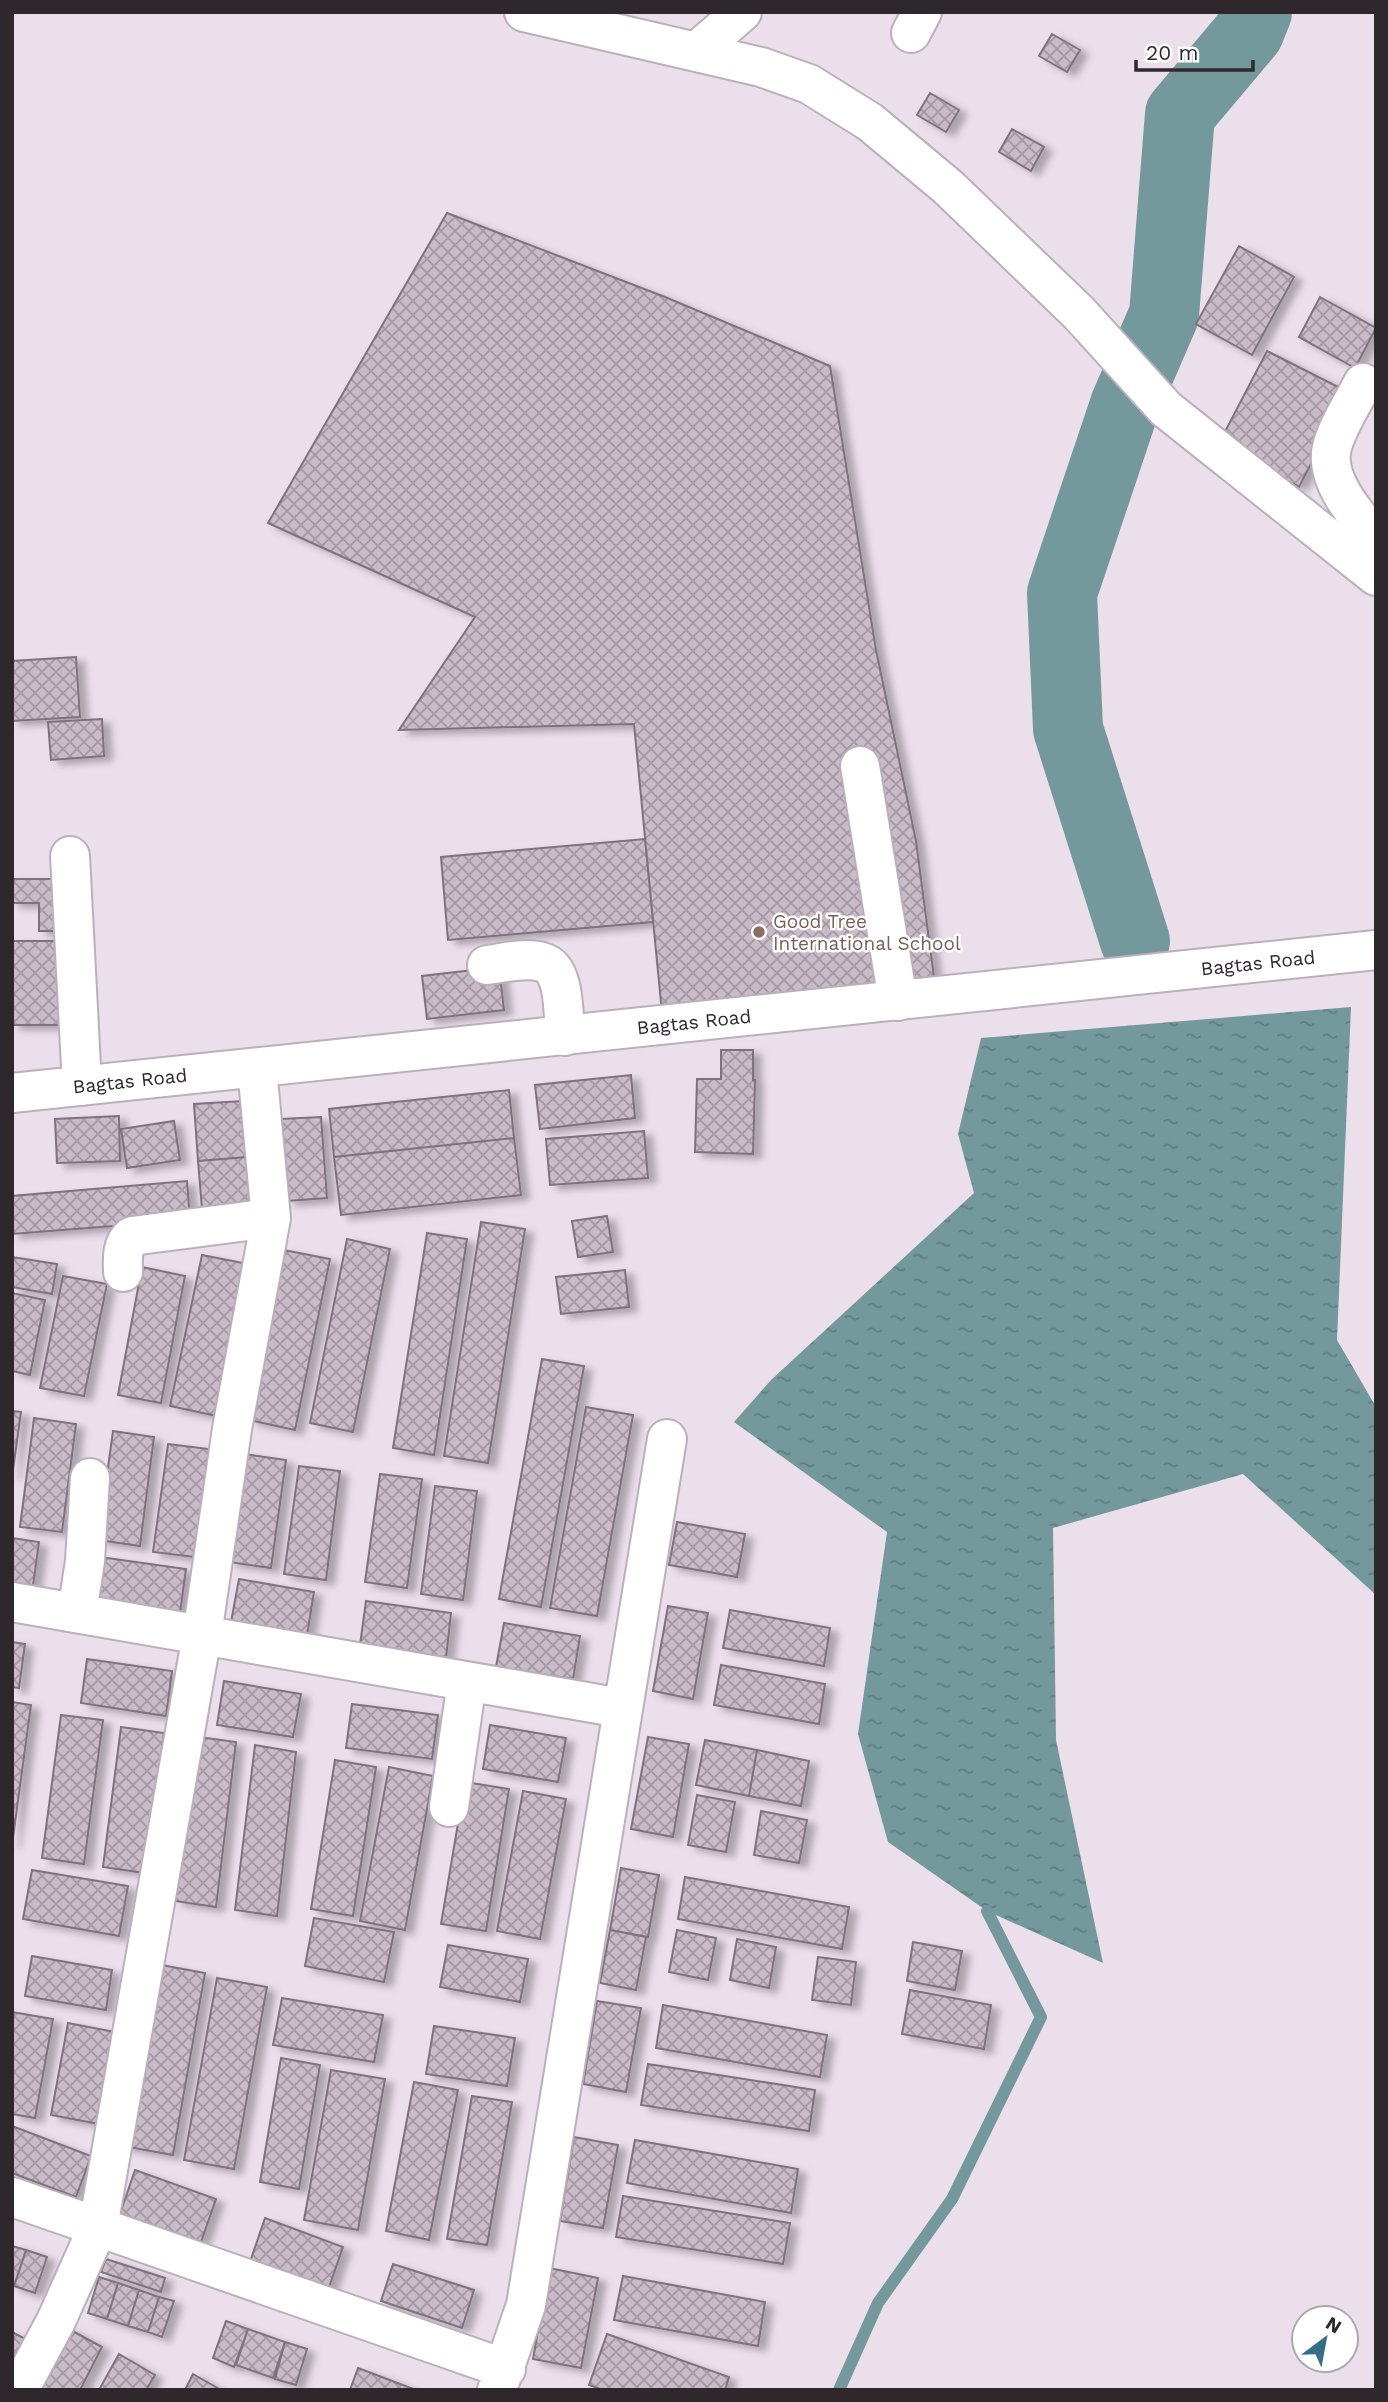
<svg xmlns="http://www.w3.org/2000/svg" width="1388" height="2402" font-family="'Work Sans',sans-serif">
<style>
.water{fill:url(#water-ripples)}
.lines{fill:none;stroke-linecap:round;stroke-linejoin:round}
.stream{stroke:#73999d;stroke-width:12}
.river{stroke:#73999d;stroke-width:70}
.building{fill:url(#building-cross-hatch);stroke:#7e727e;stroke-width:2;filter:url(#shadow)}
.minor-casing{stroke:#bcafbc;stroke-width:42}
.minor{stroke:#fff;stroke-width:38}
.education-dot{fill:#8d6e63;stroke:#fff;stroke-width:2.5}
.labels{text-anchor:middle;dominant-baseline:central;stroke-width:5;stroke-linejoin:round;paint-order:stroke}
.education-label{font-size:19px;fill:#785e54;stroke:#fff;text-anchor:start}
.street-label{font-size:19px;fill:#2e282d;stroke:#fff}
</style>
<defs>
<pattern id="water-ripples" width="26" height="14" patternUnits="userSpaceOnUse" patternTransform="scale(1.75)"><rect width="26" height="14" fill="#73999d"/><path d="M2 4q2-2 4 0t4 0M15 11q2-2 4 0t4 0" fill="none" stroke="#5f7d80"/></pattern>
<pattern id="building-cross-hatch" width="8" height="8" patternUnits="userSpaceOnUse" patternTransform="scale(1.75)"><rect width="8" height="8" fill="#c9bbc8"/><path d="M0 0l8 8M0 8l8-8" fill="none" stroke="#a498a3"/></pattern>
<filter id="shadow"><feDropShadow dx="8" dy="4.5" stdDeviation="3.5" flood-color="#0004"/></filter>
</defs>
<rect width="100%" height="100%" fill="#ecdfec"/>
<!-- water -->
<path class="water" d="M1351,1007l-14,333 39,67v188l-133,-121 -190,54 3,212 47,223 -116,-52 -99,-69 -30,-108 29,-202 -153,-110 37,-42 203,-187 -16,-59 23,-96z"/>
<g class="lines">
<!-- stream -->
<path class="stream" d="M839,2390l39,-87 74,-104 89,-182 -54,-106"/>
<!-- river -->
<path class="river" d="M1135,941l-67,-212 -6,-136 63,-188 39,-90 16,-201 69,-82 8,-20"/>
</g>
<!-- building -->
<path class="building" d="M1052,34l28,16 -13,22 -28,-16z
M930,93l29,17 -13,22 -29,-17z
M1012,129l32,18 -13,24 -32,-19z
M447,213l218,84 165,69 46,284 40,191 19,144 -273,28 -28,-289 -235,6 76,-113 -207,-94z
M1239,246l55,31 -42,78 -56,-31z
M1320,297l56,31 -21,40 -56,-31z
M1267,351l81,41 -49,95 -81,-42z
M76,657l4,60 -68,4v-60z
M102,719l2,37 -53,4 -3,-38z
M645,839l8,83 -205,18 -7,-83z
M12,879h48l1,52h-22v-28h-27z
M12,941h50l1,84h-51z
M499,967l5,43 -77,9 -5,-43z
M721,1050h32v30h2l-2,74 -58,-2 2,-73h24z
M631,1075l4,43 -95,11 -5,-44z
M509,1090l5,48 -180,19 -5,-48z
M243,1101l4,56 -49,4 -4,-57z
M119,1116l1,45 -63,2 -2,-44z
M321,1117l6,81 -40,3 -6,-82z
M174,1121l6,39 -53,8 -6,-39z
M644,1131l4,47 -98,7 -4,-46z
M514,1138l7,57 -180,20 -7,-58z
M247,1157l4,49 -49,3 -4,-48z
M187,1181l3,39 -178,14v-38z
M607,1216l6,36 -35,5 -6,-36z
M481,1222l44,7 -37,234 -44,-7z
M427,1233l40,6 -33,216 -41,-7z
M347,1239l43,10 -37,183 -43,-9z
M284,1250l46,9 -35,171 -46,-10z
M202,1255l46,9 -31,152 -47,-10z
M12,1257l45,7 -5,30 -40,-7z
M142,1267l43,9 -24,127 -43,-8z
M625,1270l4,37 -68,7 -5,-37z
M63,1276l44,8 -23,112 -44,-8z
M12,1293l33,7 -15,75 -18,-4z
M542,1359l42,7 -43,241 -42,-8z
M586,1407l47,8 -36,201 -47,-8z
M12,1411l9,1 -9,65z
M34,1418l42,6 -14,108 -42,-5z
M113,1431l41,6 -14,109 -42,-6z
M168,1444l41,5 -14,108 -42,-5z
M244,1454l42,6 -15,108 -42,-6z
M299,1466l41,5 -14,109 -42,-6z
M380,1474l42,5 -15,109 -42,-6z
M435,1486l42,5 -14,109 -42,-6z
M677,1522l68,12 -8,43 -68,-12z
M12,1538l27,4 -6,44 -21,-3z
M100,1557l86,12 -6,44 -85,-11z
M239,1579l75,13 -7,43 -76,-13z
M366,1601l85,12 -5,45 -86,-13z
M668,1606l40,7 -15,86 -40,-8z
M730,1610l100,18 -6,38 -101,-18z
M504,1623l76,13 -7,43 -77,-12z
M12,1642l13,2 -6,44 -7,-1z
M87,1659l85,12 -6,45 -85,-13z
M721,1665l104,19 -6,40 -105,-19z
M224,1681l77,13 -8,43 -76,-12z
M12,1702l19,3 -19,140z
M352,1704l86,11 -6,44 -86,-11z
M61,1715l42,5 -19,144 -42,-6z
M490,1725l76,13 -8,44 -75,-13z
M121,1727l43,6 -19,140 -42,-6z
M199,1737l37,5 -20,165 -41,-6z
M648,1737l41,7 -16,93 -42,-8z
M705,1740l52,10 -8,46 -53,-11z
M255,1745l41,7 -19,164 -42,-6z
M757,1750l52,11 -8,45 -52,-10z
M335,1760l41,7 -23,149 -42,-7z
M389,1767l44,9 -28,154 -45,-9z
M465,1782l44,7 -23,142 -45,-7z
M523,1791l43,8 -26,140 -43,-8z
M697,1795l38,7 -9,50 -38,-7z
M761,1811l46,9 -8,43 -45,-8z
M621,1868l38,7 -11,62 -38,-7z
M32,1870l96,16 -9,50 -96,-17z
M685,1877l164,30 -7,42 -164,-30z
M314,1918l80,14 -10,50 -79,-16z
M610,1930l36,7 -10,53 -36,-7z
M677,1930l39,8 -8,42 -39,-8z
M737,1939l39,8 -7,41 -39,-8z
M913,1942l49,9 -7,39 -48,-9z
M448,1945l80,14 -8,43 -80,-15z
M32,1956l80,14 -6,40 -81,-14z
M818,1957l38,5 -5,43 -39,-5z
M156,1964l49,9 -32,182 -50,-9z
M217,1978l50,9 -33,182 -50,-9z
M910,1990l81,15 -7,44 -82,-15z
M282,1998l101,17 -9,47 -101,-17z
M597,2001l44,7 -15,84 -43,-8z
M663,2005l164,30 -7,42 -164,-29z
M12,2012l41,7 -18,99 -23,-4z
M68,2023l47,9 -16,92 -48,-9z
M434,2026l81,12 -8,48 -81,-12z
M281,2058l39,7 -21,124 -39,-7z
M648,2064l167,26 -6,41 -168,-26z
M331,2070l54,9 -27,151 -54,-10z
M414,2082l44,8 -29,150 -43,-9z
M472,2096l40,6 -25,143 -40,-6z
M12,2126l79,30 -15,41 -64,-24z
M574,2137l44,8 -15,83 -43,-7z
M635,2140l163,29 -7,44 -164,-30z
M135,2170l81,29 -15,43 -81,-28z
M623,2196l167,27 -7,41 -167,-27z
M265,2218l78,29 -15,43 -78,-28z
M12,2246l14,4 -12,36 -2,-1z
M26,2250l21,7 -12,36 -21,-7z
M106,2259l59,19 -4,14 -60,-20z
M393,2264l81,26 -12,38 -81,-27z
M549,2268l49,10 -17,90 -48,-9z
M623,2276l142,26 -7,44 -144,-26z
M99,2277l19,6 -11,36 -19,-6z
M118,2283l21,7 -11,36 -21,-7z
M139,2290l20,7 -11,35 -20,-6z
M159,2297l15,4 -12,36 -14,-5z
M226,2321l22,8 -14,38 -21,-9z
M67,2328l35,19 -22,43h-45z
M248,2329l37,13 -12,36 -37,-13z
M12,2332l15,8 -15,27z
M607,2334l122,43 -4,13h-122l-14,-5z
M285,2342l22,7 -11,36 -21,-6z
M119,2354l36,21 -9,15h-47z
M358,2368l58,22h-66z
M193,2374l28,16h-36z"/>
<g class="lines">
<defs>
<path id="minor" d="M524,12l237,55 48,17 61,38 78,65 131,126 87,96 210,167
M911,33l11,-21
M696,52l46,-40
M1363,383c-10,20 -25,42 -31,64 -8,32 24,69 44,91
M860,766l38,235
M70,856l12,230
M487,965c17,-2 38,-8 55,-3 24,6 21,53 23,74
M12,1093l1364,-143
M123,1272c0,-13 -2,-27 9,-36l139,-18
M12,1602l609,106
M77,1613l8,-52 5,-83
M449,1807l18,-126
M12,2197l494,172
M19,2390l37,-69 42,-94 104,-592 30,-206 39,-211 -14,-150
M497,2390l29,-85 141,-866"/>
</defs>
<!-- minor casing -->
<use href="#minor" class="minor-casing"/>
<!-- minor -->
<use href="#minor" class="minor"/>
</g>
<!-- markers -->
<circle class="education-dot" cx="759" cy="932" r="7"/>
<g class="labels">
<!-- education labels -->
<g class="education-label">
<text x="773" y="921">Good Tree<tspan x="773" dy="22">International School</tspan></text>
</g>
<!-- street labels -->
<g class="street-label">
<text transform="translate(1258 963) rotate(-6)">Bagtas Road</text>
<text transform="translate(694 1022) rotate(-6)">Bagtas Road</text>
<text transform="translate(130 1081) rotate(-6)">Bagtas Road</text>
</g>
</g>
<!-- border -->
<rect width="1388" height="2402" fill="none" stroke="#2e282d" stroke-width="28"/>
<!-- north arrow -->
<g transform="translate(1325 2339) rotate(32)"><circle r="33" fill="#ffffff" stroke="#aba9ab" stroke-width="2"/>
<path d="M0-5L12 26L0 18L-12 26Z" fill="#356e88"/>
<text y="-10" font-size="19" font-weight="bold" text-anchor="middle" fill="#2e282d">N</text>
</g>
<!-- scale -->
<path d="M1136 60v10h117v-10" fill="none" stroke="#2e282d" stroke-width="3.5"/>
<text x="1146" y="60" font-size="21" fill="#2e282d" stroke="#ffffff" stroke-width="5" paint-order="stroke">20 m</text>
</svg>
